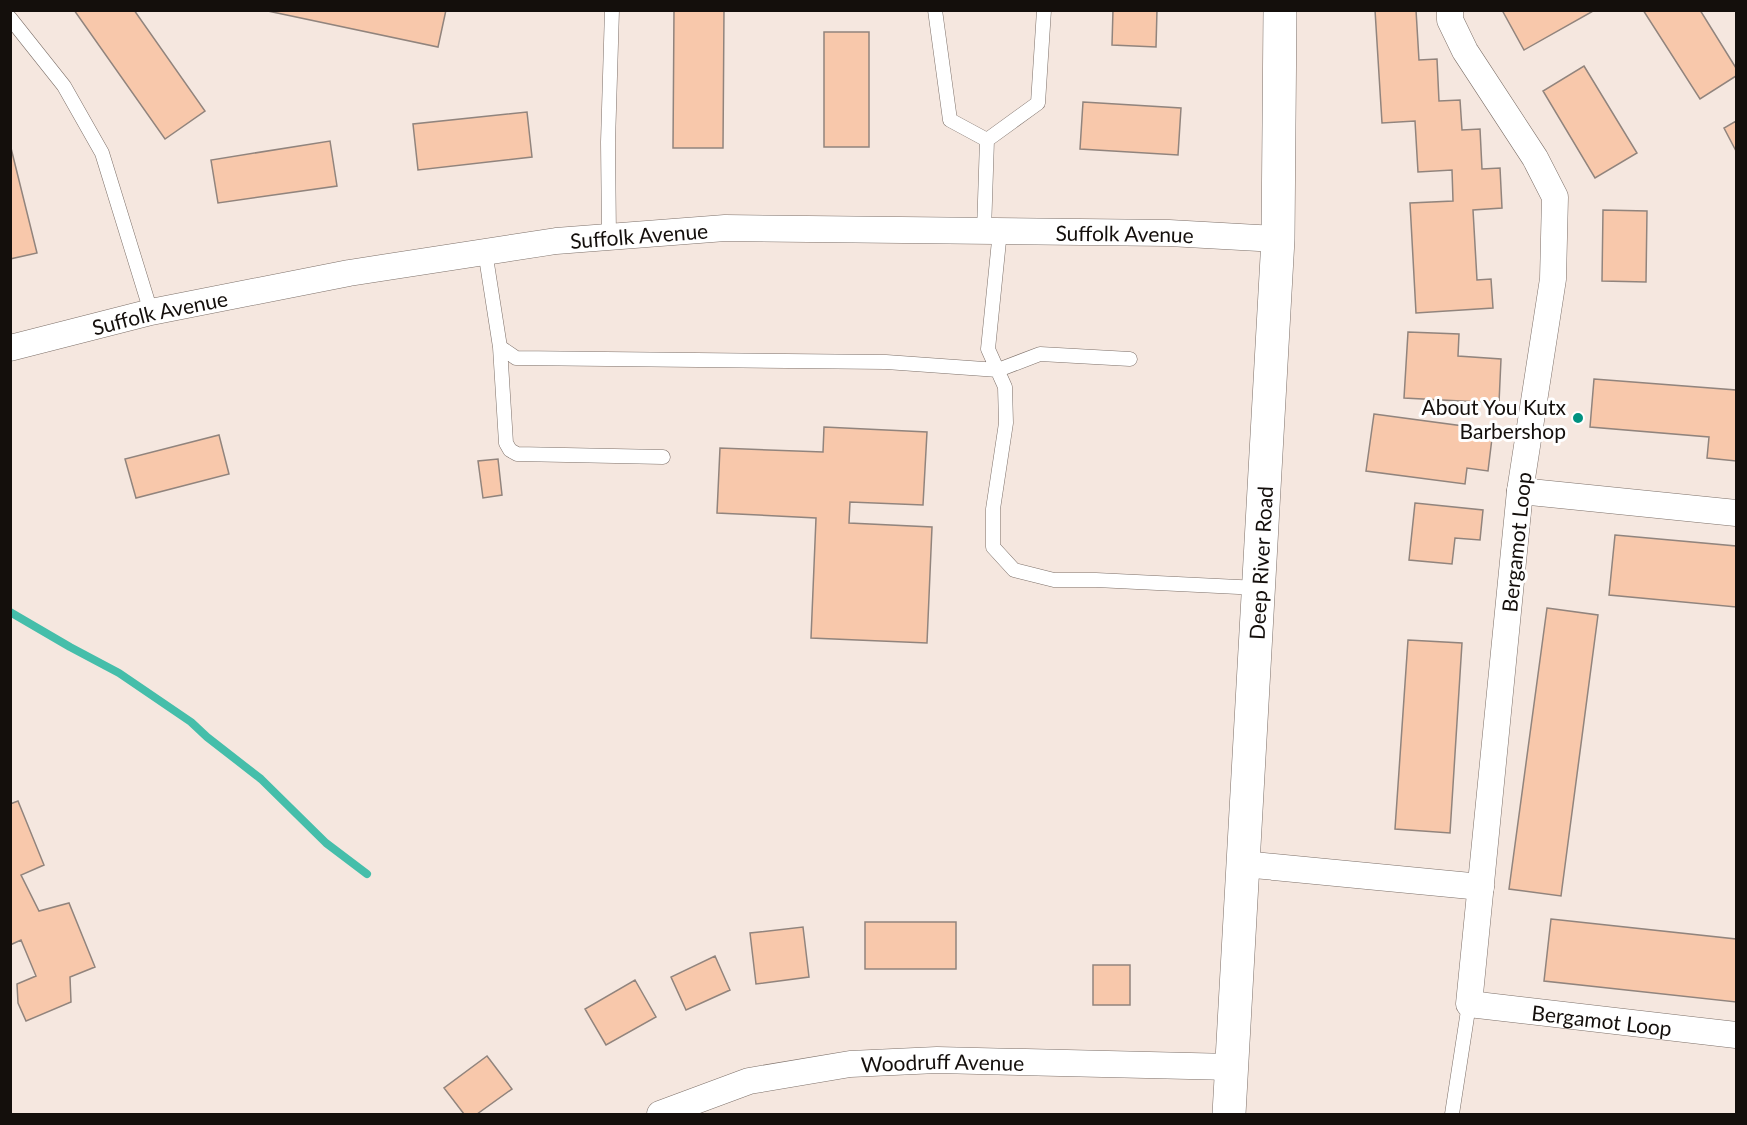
<svg xmlns="http://www.w3.org/2000/svg" width="1747" height="1125" font-family="Lato,sans-serif">
<style>
.lines{fill:none;stroke-linecap:round;stroke-linejoin:round}
.stream{stroke:#45beaa;stroke-width:8}
.building{fill:#f8c8ab;stroke:#91847d;stroke-width:1.5}
.lane-casing{stroke:#7d7069;stroke-width:15}
.street-casing{stroke:#7d7069;stroke-width:27}
.secondary-casing{stroke:#7d7069;stroke-width:34}
.lane{stroke:#fff;stroke-width:14}
.street{stroke:#fff;stroke-width:26}
.secondary{stroke:#fff;stroke-width:33}
.poi-dot{fill:#009280;stroke:#fff;stroke-width:2}
.labels{text-anchor:middle;dominant-baseline:central;stroke-width:6;stroke-linejoin:round;paint-order:stroke}
.street-label{font-size:21px;fill:#140f0c;stroke:#fff}
.poi-label{font-size:21px;fill:#140f0c;stroke:#fff;text-anchor:end}
</style>
<rect width="100%" height="100%" fill="#f5e7df"/>
<g class="lines">
<!-- stream -->
<path class="stream" d="M10,612l60,35 49,26 72,49 16,15 54,42 65,64 41,31"/>
</g>
<!-- building -->
<path class="building" d="M74,10h60l71,101 -40,28z
M263,10h183l-8,37z
M674,10h50l-1,138h-50z
M1113,10h44l-1,37 -44,-2z
M1375,10h41l3,50 18,-1 2,42 21,-1 2,30 18,-1 2,40 18,-1 2,40 -29,2 4,70 14,-1 2,29 -77,5 -6,-110 43,-2 -1,-31 -34,2 -3,-51 -33,2z
M1502,10h93l-71,40z
M1643,10h57l36,58v8l-36,23z
M824,32h45v115h-45z
M1584,66l53,87 -42,25 -52,-87z
M1083,102l98,6 -3,47 -98,-6z
M527,112l5,45 -114,13 -5,-46z
M1736,121v30l-12,-23z
M330,141l7,45 -119,17 -7,-43z
M10,144l27,109 -27,6z
M1603,210l44,1 -1,71 -44,-1z
M1408,332l51,2 -1,22 43,3 -2,44 -95,-5z
M1594,379l142,11v71l-29,-3 2,-21 -119,-10z
M1374,414l119,16 -5,41 -21,-3 -2,16 -99,-13z
M824,427l103,5 -4,73 -73,-3 -1,21 83,4 -5,116 -116,-5 5,-120 -99,-5 3,-65 103,4z
M219,435l10,39 -93,24 -11,-39z
M498,459l4,36 -19,3 -5,-37z
M1415,503l68,7 -3,30 -25,-2 -3,26 -43,-4z
M1615,535l121,11v61l-127,-12z
M1547,608l51,7 -37,281 -52,-7z
M1408,640l54,3 -12,190 -55,-4z
M18,801l26,64 -23,10 18,36 30,-8 26,64 -25,10 1,25 -45,19 -8,-18 -1,-19 19,-8 -15,-36 -11,5v-141z
M1551,919l185,20v63l-192,-21z
M865,922h91v47h-91z
M803,927l6,50 -53,7 -6,-51z
M715,956l15,34 -44,20 -15,-33z
M1093,965h37v40h-37z
M635,980l21,37 -50,28 -21,-36z
M487,1056l25,33 -35,25h-13l-20,-26z"/>
<g class="lines">
<defs>
<path id="lane" d="M935,10l15,110 37,20
M10,18l54,68 38,67 49,159
M987,140l51,-37 6,-93
M984,231l3,-91
M1000,231l-12,118 17,38 1,36 -13,86v38l21,23 40,10h42l163,8
M609,237l-1,-95 4,-132
M485,251l15,96 16,11 370,4 112,8 42,-16 90,5
M500,347l6,96 4,7 7,4 146,3
M1452,1114l17,-110"/>
<g id="street">
<path id="s1" d="M1450,10v10l15,31 70,107 20,39 -2,82 -33,212 -51,513 267,31"/>
<path id="s2" d="M10,348l141,-36 198,-39 207,-32 169,-13 444,5 109,6"/>
<path d="M1520,491l216,22"/>
<path d="M1243,864l238,23"/>
<path id="s3" d="M660,1114l89,-33 101,-17 87,-4 295,7"/>
</g>
<g id="secondary">
<path id="s4" d="M1229,1114l49,-875 2,-229"/>
</g>
</defs>
<!-- lane casing -->
<use href="#lane" class="lane-casing"/>
<!-- street casing -->
<use href="#street" class="street-casing"/>
<!-- secondary casing -->
<use href="#secondary" class="secondary-casing"/>
<!-- lane -->
<use href="#lane" class="lane"/>
<!-- street -->
<use href="#street" class="street"/>
<!-- secondary -->
<use href="#secondary" class="secondary"/>
</g>
<!-- markers -->
<circle class="poi-dot" cx="1578" cy="418" r="6"/>
<g class="labels">
<!-- street labels -->
<g class="street-label">
<text stroke="none"><textPath href="#s2" startOffset="1126">Suffolk Avenue</textPath></text>
<text stroke="none"><textPath href="#s2" startOffset="640">Suffolk Avenue</textPath></text>
<text stroke="none"><textPath href="#s2" startOffset="154">Suffolk Avenue</textPath></text>
<text transform="translate(1516 542) rotate(-84)">Bergamot Loop</text>
<text stroke="none"><textPath href="#s4" startOffset="552">Deep River Road</textPath></text>
<text stroke="none"><textPath href="#s1" startOffset="1162">Bergamot Loop</textPath></text>
<text stroke="none"><textPath href="#s3" startOffset="290">Woodruff Avenue</textPath></text>
</g>
<!-- poi labels -->
<g class="poi-label">
<text x="1566" y="406">About You Kutx<tspan x="1566" dy="24">Barbershop</tspan></text>
</g>
</g>
<!-- border -->
<rect width="1747" height="1125" fill="none" stroke="#140f0c" stroke-width="24"/>
</svg>
